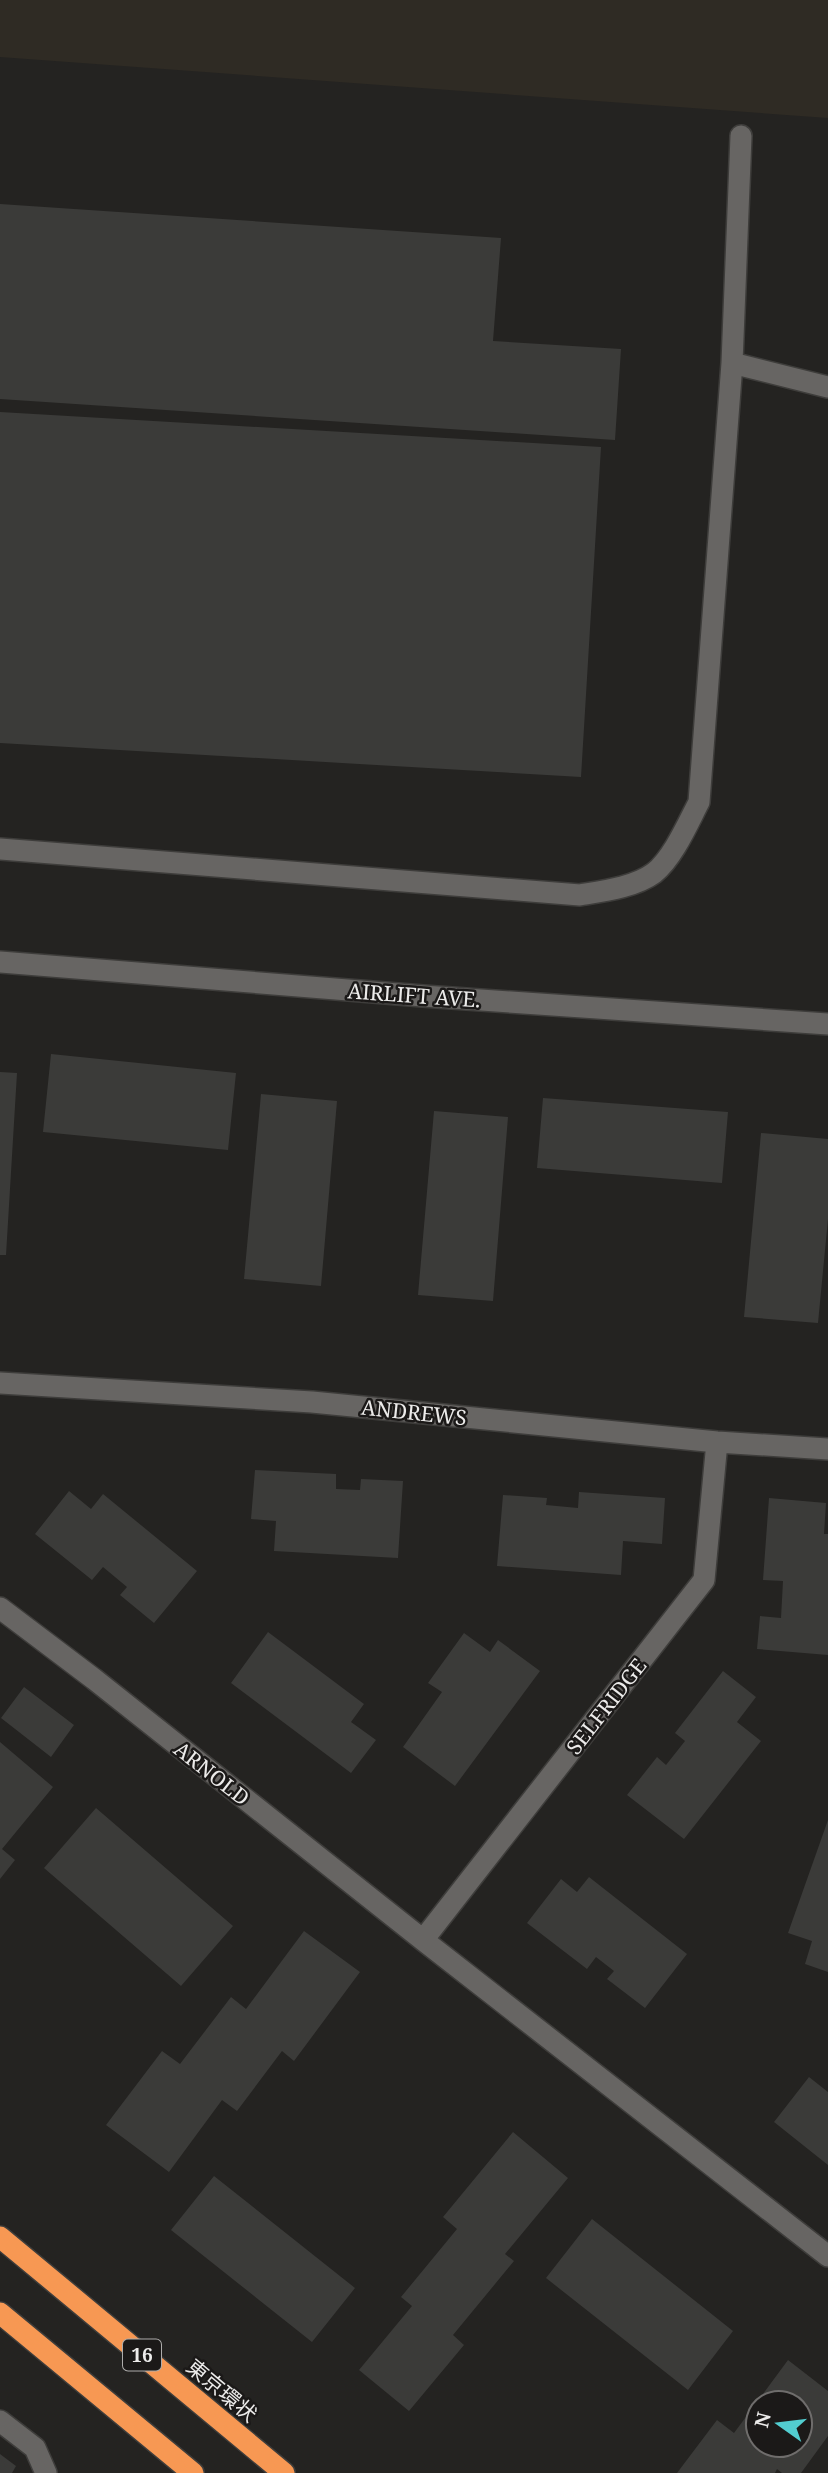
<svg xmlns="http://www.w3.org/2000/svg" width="828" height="2473" font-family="'Noto Serif','Noto Sans JP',serif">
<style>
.built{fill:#2f2b24}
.building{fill:#3b3b39;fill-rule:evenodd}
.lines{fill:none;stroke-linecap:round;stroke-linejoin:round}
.lane-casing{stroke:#3e3d3b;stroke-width:24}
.highway-casing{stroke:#3e3d3b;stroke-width:24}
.lane{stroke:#676563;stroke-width:21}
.highway{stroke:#f79853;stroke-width:21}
.labels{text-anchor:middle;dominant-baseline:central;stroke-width:5;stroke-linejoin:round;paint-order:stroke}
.shield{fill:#1b1918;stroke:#adacab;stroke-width:2}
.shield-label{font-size:19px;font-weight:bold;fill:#ecebea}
.street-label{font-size:21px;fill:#ecebea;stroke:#1b1918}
</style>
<rect width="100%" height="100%" fill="#242321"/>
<!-- built -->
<path class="built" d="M0,0h828v118l-828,-61z"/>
<!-- building -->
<path class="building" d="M0,204l501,34 -8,103 128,8 -6,91 -615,-41z
M0,412l601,35 -20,330 -581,-34z
M51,1054l185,19 -8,77 -185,-18z
M0,1072l17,1 -11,182h-6z
M261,1094l76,7 -16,185 -77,-7z
M543,1098l185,14 -6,71 -185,-15z
M434,1111l74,6 -15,184 -75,-6z
M761,1133l67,6v80l-10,104 -74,-6z
M255,1470l81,4v15l24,1 1,-11 42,2 -5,77 -124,-7 2,-30 -25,-2z
M69,1491l22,18 12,-15 94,77 -43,52 -34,-28 7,-8 -24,-20 -11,13 -57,-46z
M579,1492l86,6 -3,46 -39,-3 -2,34 -124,-9 6,-71 44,3 -1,7 32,3z
M769,1498l57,5 -2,31h4v121l-71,-6 3,-33 21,2 2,-37 -20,-1z
M268,1632l96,72 -13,18 25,18 -25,33 -120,-90z
M464,1633l26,19 8,-12 42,31 -85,115 -52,-39 39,-55 -14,-9z
M723,1671l33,26 -19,25 24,19 -77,98 -57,-44 30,-38 9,8 19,-24 -10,-8z
M24,1687l50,38 -23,32 -50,-39z
M0,1742l53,45 -51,62 13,11 -15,19z
M96,1808l137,118 -52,60 -137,-118z
M828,1820v152l-23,-8 7,-23 -24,-8z
M589,1877l98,77 -42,54 -38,-29 7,-8 -18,-14 -9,12 -60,-46 34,-44 16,13z
M304,1931l56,41 -66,89 -12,-10 -45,60 -15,-11 -53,72 -63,-47 56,-74 18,13 51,-67 15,12z
M809,2077l19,15v73l-54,-43z
M513,2132l55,46 -63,76 9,7 -61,74 11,10 -55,66 -50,-41 53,-64 -11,-9 56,-68 -14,-12z
M214,2176l141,112 -43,54 -141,-112z
M592,2219l141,112 -45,59 -142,-112z
M788,2360l40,31v45l-27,37h-19l-5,-4 -2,4h-98l40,-53 17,13zM758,2403h42v42h-42z
M0,2454l16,12 -4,7h-12z"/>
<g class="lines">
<defs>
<path id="lane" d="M732,363l96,24
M0,849l580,46c24,-4 55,-8 74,-22 19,-15 34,-50 45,-71l33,-439 9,-227
M0,962l423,34 405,28
M0,1383l312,19 405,40 111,7
M0,1608l94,71 329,261 405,316
M423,1940l281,-360 13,-138
M0,2421l35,27 11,25"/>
<path id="highway" d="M0,2237l284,236
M0,2313l193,160"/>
</defs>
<!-- lane casing -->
<use href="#lane" class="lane-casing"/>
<!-- highway casing -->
<use href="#highway" class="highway-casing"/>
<!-- lane -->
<use href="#lane" class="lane"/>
<!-- highway -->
<use href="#highway" class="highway"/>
</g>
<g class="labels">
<!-- shield labels -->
<rect class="shield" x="123" y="2339.5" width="38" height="31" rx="5"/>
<g class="shield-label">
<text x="142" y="2355">16</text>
</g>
<!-- street labels -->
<g class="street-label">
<text transform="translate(414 995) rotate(4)">AIRLIFT AVE.</text>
<text transform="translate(414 1412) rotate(6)">ANDREWS</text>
<text transform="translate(606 1706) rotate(-52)">SELFRIDGE</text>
<text transform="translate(212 1773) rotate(38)">ARNOLD</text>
<text transform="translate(222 2390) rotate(40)">東京環状</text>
</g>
</g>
<!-- north arrow -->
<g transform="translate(779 2424) rotate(284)"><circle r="33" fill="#1b1918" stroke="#6f6d6c" stroke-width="2"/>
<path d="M0-5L12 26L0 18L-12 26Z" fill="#52cdd0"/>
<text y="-10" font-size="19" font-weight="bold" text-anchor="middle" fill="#ecebea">N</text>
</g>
</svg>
